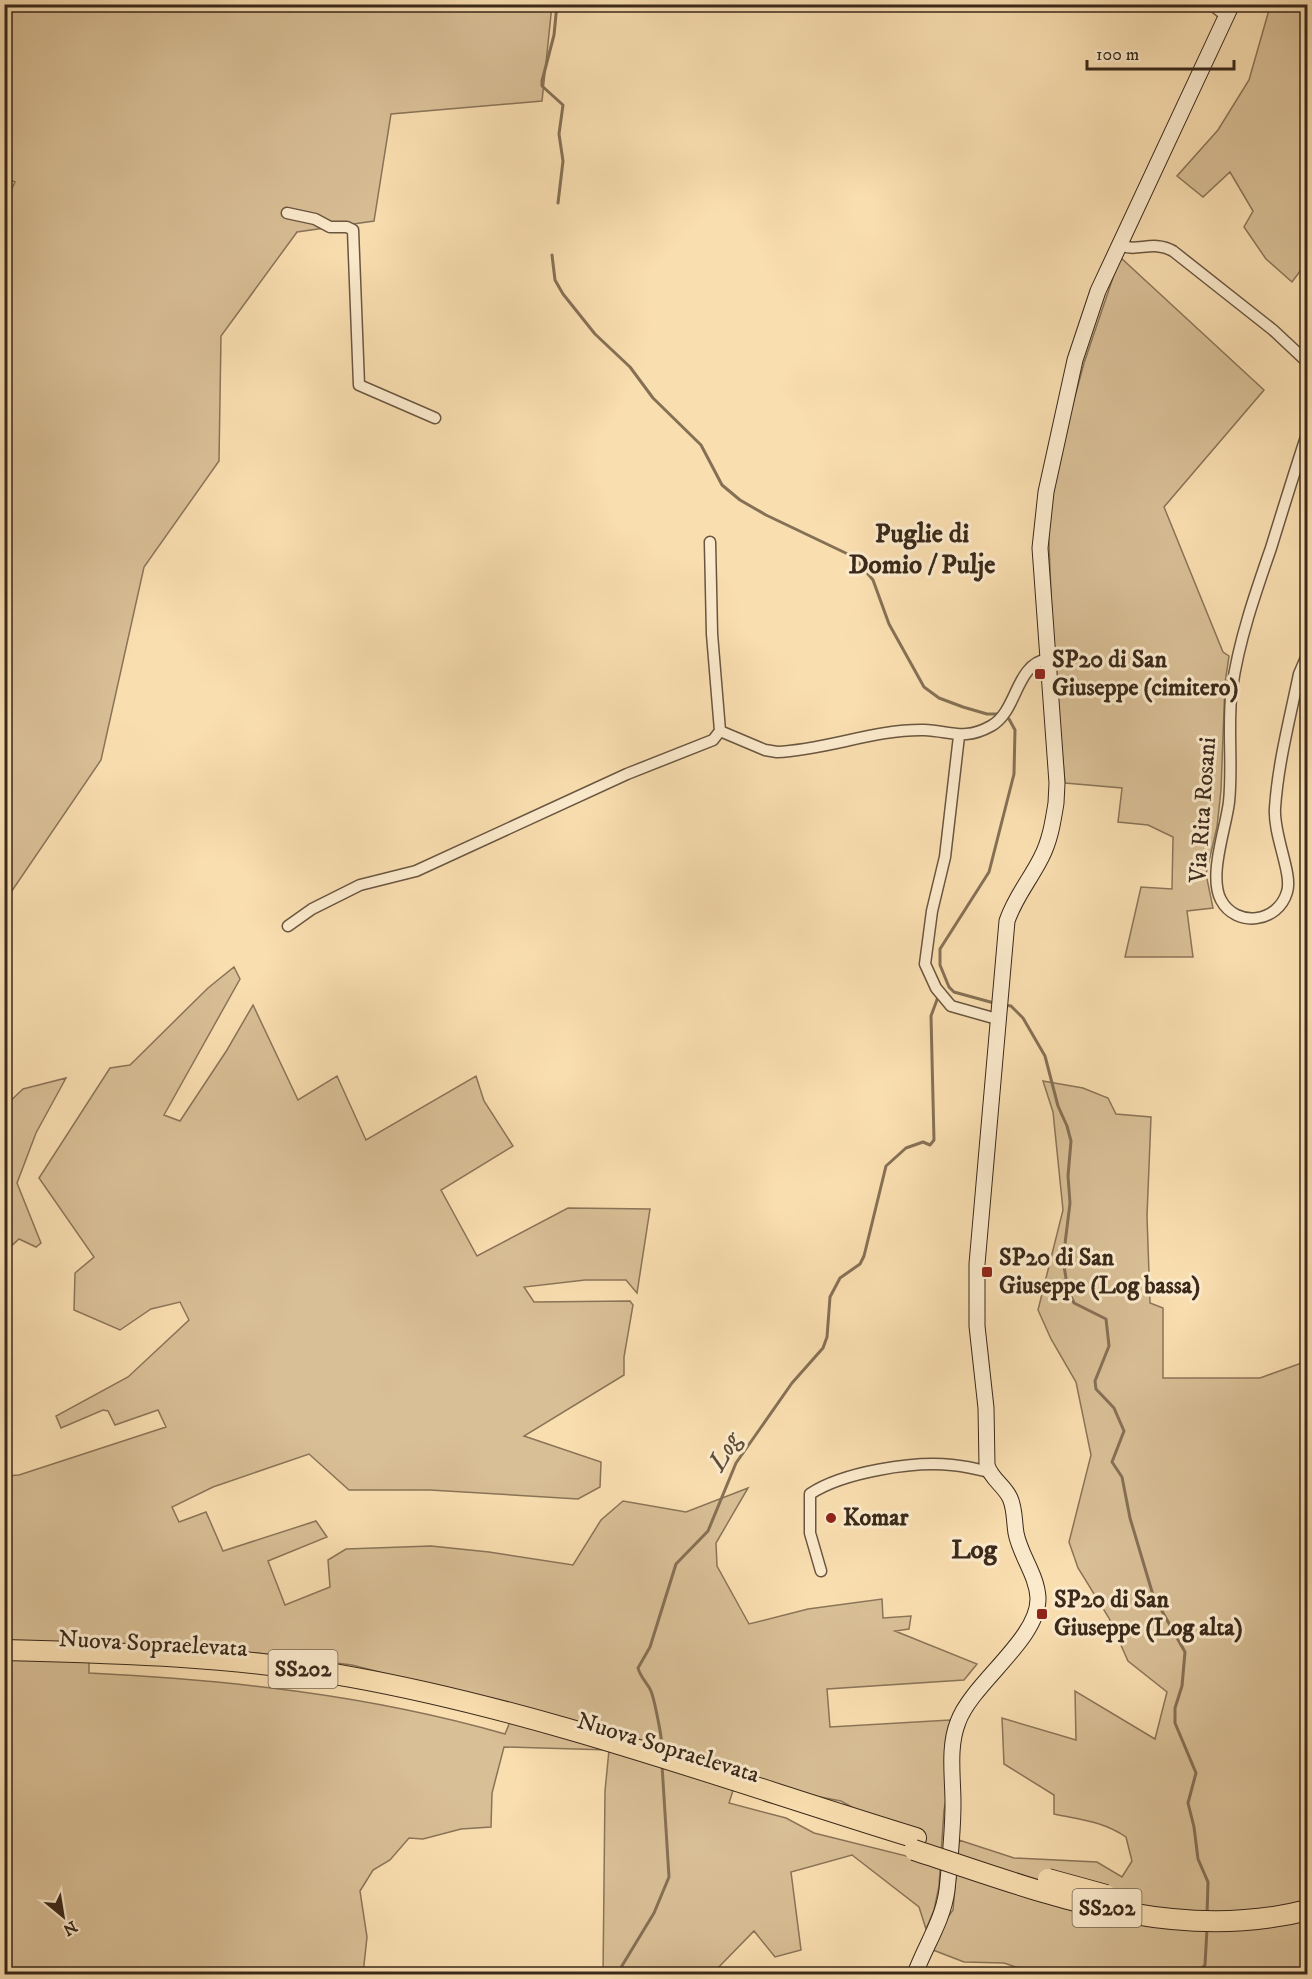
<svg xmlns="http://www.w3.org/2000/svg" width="1312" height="1979" font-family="'IM FELL DW Pica',serif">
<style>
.green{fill:#d9bf96;stroke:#8a7458;stroke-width:1.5;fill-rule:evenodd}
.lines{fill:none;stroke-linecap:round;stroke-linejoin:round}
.stream{stroke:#867055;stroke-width:3}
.street-casing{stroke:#6a5640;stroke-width:13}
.secondary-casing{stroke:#3a291a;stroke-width:17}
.highway-casing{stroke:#3a291a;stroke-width:22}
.street{stroke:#fbeacc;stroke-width:10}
.secondary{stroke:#fbeacc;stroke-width:15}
.highway{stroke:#f9deb0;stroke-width:20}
.highway-bridge-casing{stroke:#3a291a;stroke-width:22;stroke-linecap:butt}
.highway-bridge{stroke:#f9deb0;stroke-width:20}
.poi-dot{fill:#8f2418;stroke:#fbeacc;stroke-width:2}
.labels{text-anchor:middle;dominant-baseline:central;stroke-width:6;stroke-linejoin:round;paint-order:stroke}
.shield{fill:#fbeacc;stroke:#74634f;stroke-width:1.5}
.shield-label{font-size:22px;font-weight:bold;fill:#3a291a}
.poi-label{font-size:24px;font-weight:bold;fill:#3a291a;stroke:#fbeacc;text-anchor:start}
.street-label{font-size:24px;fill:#3a291a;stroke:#fbeacc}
.water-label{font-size:26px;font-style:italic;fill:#604d38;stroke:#fbeacc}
.quarter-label{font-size:27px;font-weight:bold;fill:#3a291a;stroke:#fbeacc}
</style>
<rect width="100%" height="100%" fill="#f9deb0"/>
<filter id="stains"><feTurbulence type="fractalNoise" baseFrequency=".00333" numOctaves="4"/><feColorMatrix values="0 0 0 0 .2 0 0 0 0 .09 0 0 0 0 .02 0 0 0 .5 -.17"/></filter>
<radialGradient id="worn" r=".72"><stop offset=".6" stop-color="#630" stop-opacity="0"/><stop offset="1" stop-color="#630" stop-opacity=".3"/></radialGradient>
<!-- green -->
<path class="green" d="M4,5h548l-10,96 -151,13 -17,107 -77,11 -76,104 -2,125 -75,106 -43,193 -96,141 -1,-696 11,-23 -10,-4 -1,-104 5,-3 -4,-1z
M1261,5h46v257l-15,20 -26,-23 -22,-32 9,-16 -23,-39 -27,25 -26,-21 41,-46 31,-50 20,-70z
M1120,257l144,133 -100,117 59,145 6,4 -4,27 -4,107 -4,37 -11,47 7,34 -26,3 6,46h-68l16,-70 31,2 1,-52 -25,-12 -30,-3 4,-34 -57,-5 -2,-20 -10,-120 -5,-123 11,-64 25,-93z
M234,967l6,12 -76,136 16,6 47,-71 26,-45 45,95 39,-24 29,64 110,-64 8,25 29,45 -72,44 36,66 91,-48 82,1 -13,84 -11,-13h-41l-61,7 10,15 96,-1 3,4 -9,52v18l-100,61 77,26 -1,25 -22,12 -148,-9h-81l-40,-36 -96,33 -41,20 7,15 27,-10 17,39 93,-30 11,16 -59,24 17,44 45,-18 -2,-27 18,-11 85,-3 58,6 84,13 28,-45 22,-19 63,11 62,-24 -32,55 1,23 32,58 59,-15 74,-10 1,19 28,-2 -2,13 -14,2 82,33 -13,16 -137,9 3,38 120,-7 4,42 -10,48 -5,76 -5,24 -8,19 -7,-22 -67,-52 -61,17 10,78 -26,7 -21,-26 -42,43h-109l2,-183 4,-41 -105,-3 -12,46 -1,34 -30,2 -38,10 -14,-1 -19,22 -17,10 -13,21 7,46 -4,37h-358v-498l14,-1 147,-48 -8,-17 -43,15 -7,-14 -5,-1 -42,18 -5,-12 72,-39 61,-57 -9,-18 -29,7 -31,21 -46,-20 1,-37 19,-16 -55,-79 71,-110 20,-3 78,-77zM89,1643l61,1 107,9 95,12 164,42 -11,27c-136,-39 -275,-54 -416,-61zM736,1781l105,20 23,13 50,36 -4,7 -96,-24 -28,-15 -57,-15z
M66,1078l-30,55 -19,50 24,60 -5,4 -17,-8 -14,13v-146l18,-17z
M1043,1081l40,7 25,10 8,16 35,3 -4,99 3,87 13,5v70h97l47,-17v613h-270l-33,-11 -40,-1 -31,-12 8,-23 12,-17 6,-70 55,18 83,4 25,15 10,-16 -6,-24c-24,-16 -45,-17 -72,-23v-19l-50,-31 -2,-46 74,22 -1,-49 80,48 12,-47 -39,-31 -19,-43 -31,-50 -9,-26 22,-87 -15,-73 -25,-43 -13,-29 25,-100 -10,-98z"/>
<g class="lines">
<!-- stream -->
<path class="stream" d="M557,4l-3,31 -12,46v5l21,19 -4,29 4,27 -5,42
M552,255l3,25 8,14 32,40 35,33 23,31 48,47 21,40 18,15 26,15 88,42 19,23 16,44 35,63 15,11 24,9 24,7h12
M994,1003l-40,-11 -5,-5 -9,-22v-16l49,-77 25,-98 1,-44 -6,-11
M1004,1005l7,1 12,12 22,38 13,50 9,20 4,15 -3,35 2,27 -7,57 5,30 6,13 32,16 3,27 -14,35 1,8 18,19 10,23 -12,31 10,15 8,41 23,77 32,57 -3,34 -7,22v15l21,50 -8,30 6,24 4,32 10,23 -1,32
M662,1750c1,-8 -8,-54 -12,-61 -4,-7 -10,-13 -12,-21l12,-21 26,-83 32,-33 28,-68 56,-80 31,-35 4,-11 3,-40 10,-19 20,-14 4,-8 22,-90 20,-18 17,-6 7,3 4,-5 -3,-124 7,-19
M617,1974l37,-61 15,-36 -7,-112
M1195,1974l10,-9 2,-36"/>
<defs>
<path id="street" d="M1211,4l15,12
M287,213l28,6 15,8h17l6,3 6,155 76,33
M1119,244c16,10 33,-5 54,7l100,79 31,29 4,-1
M1308,431c-13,39 -25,78 -37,117 -16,46 -32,92 -39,140 -5,37 1,76 -3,114 -3,26 -21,74 -8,98 15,28 57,23 66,-8 6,-18 -14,-57 -12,-84 3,-45 15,-90 24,-134l9,-21
M710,542l2,92 8,97
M720,731l45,19 12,2c49,-2 98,-23 147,-22 27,1 40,11 67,-4 27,-15 24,-62 57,-67
M959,736l-14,121 -13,54 -7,53 11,24 15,18 46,13
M288,926l24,-17 48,-24 56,-14 211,-97 86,-34 7,-9
M821,1571l-11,-38v-39c33,-22 103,-33 142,-29 12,1 25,4 37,7"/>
<path id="secondary" d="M915,1974c10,-28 28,-53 32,-84 3,-29 6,-58 6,-87 0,-26 -5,-56 5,-81 14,-39 81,-83 80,-124 -1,-23 -18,-43 -22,-65 -2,-12 -1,-24 -6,-35 -6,-13 -19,-19 -23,-33l-1,-57 -9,-82v-62l30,-343c8,-24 23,-41 34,-63 9,-17 12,-36 15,-55l1,-20 -17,-235 6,-56 29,-132 23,-69 134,-287"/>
<path id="highway" d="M4,1650c117,3 233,6 347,27 193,35 379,104 565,161"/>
</defs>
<!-- street casing -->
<use href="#street" class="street-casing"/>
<!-- secondary casing -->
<use href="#secondary" class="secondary-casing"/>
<!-- highway casing -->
<use href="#highway" class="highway-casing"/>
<!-- street -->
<use href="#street" class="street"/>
<!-- secondary -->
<use href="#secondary" class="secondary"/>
<!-- highway -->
<use href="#highway" class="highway"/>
<defs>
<path id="highway-bridge" d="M914,1850c129,42 257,95 394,60
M1048,1879l58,16"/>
</defs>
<!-- highway-bridge casing -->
<use href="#highway-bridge" class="highway-bridge-casing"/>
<!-- highway-bridge -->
<use href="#highway-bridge" class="highway-bridge"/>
</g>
<!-- markers -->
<g class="poi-dot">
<rect x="1034" y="668" width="12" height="12" rx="3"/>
<rect x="981" y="1266" width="12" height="12" rx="3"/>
<circle cx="831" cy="1518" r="6"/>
<rect x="1036" y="1608" width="12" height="12" rx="3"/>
</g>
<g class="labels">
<!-- shield labels -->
<g class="shield">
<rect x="268.5" y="1650" width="69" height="38" rx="4.5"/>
<rect x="1072.5" y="1889" width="69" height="38" rx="4.5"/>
</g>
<g class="shield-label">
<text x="303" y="1669">SS202</text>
<text x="1107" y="1908">SS202</text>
</g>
<!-- poi labels -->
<g class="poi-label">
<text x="1052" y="660">SP20 di San<tspan x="1052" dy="28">Giuseppe (cimitero)</tspan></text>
<text x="999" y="1258">SP20 di San<tspan x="999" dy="28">Giuseppe (Log bassa)</tspan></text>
<text x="843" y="1518">Komar</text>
<text x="1054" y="1600">SP20 di San<tspan x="1054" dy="28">Giuseppe (Log alta)</tspan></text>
</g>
<!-- street labels -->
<g class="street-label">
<text transform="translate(1203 810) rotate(-86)">Via Rita Rosani</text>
<text transform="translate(153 1644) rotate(3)">Nuova Sopraelevata</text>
<text transform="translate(668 1748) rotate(17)">Nuova Sopraelevata</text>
</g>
<!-- water labels -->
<g class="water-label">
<text transform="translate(725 1452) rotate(-60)">Log</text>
</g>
<!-- quarter labels -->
<g class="quarter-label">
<text x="922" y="534">Puglie di<tspan x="922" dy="31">Domio / Pulje</tspan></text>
<text x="974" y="1550">Log</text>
</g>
</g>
<!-- margin -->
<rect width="1312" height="1979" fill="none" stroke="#f9deb0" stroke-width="24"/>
<rect x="6" y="6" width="1300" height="1967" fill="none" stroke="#3a291a" stroke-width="3"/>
<rect x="12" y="12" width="1288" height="1955" fill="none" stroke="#3a291a" stroke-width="1.5"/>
<!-- north arrow -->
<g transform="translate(63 1916) rotate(150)" stroke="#fbeacc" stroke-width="4.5" paint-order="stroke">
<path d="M0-4.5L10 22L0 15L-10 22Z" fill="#3a291a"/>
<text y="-9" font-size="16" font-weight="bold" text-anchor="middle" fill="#3a291a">N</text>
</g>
<!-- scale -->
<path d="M1087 60v9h147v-9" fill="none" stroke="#3a291a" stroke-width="3"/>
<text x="1096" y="60" font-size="18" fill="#3a291a" stroke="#fbeacc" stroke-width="4.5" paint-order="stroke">100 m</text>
<rect width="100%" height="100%" filter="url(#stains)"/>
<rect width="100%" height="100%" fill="url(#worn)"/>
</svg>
